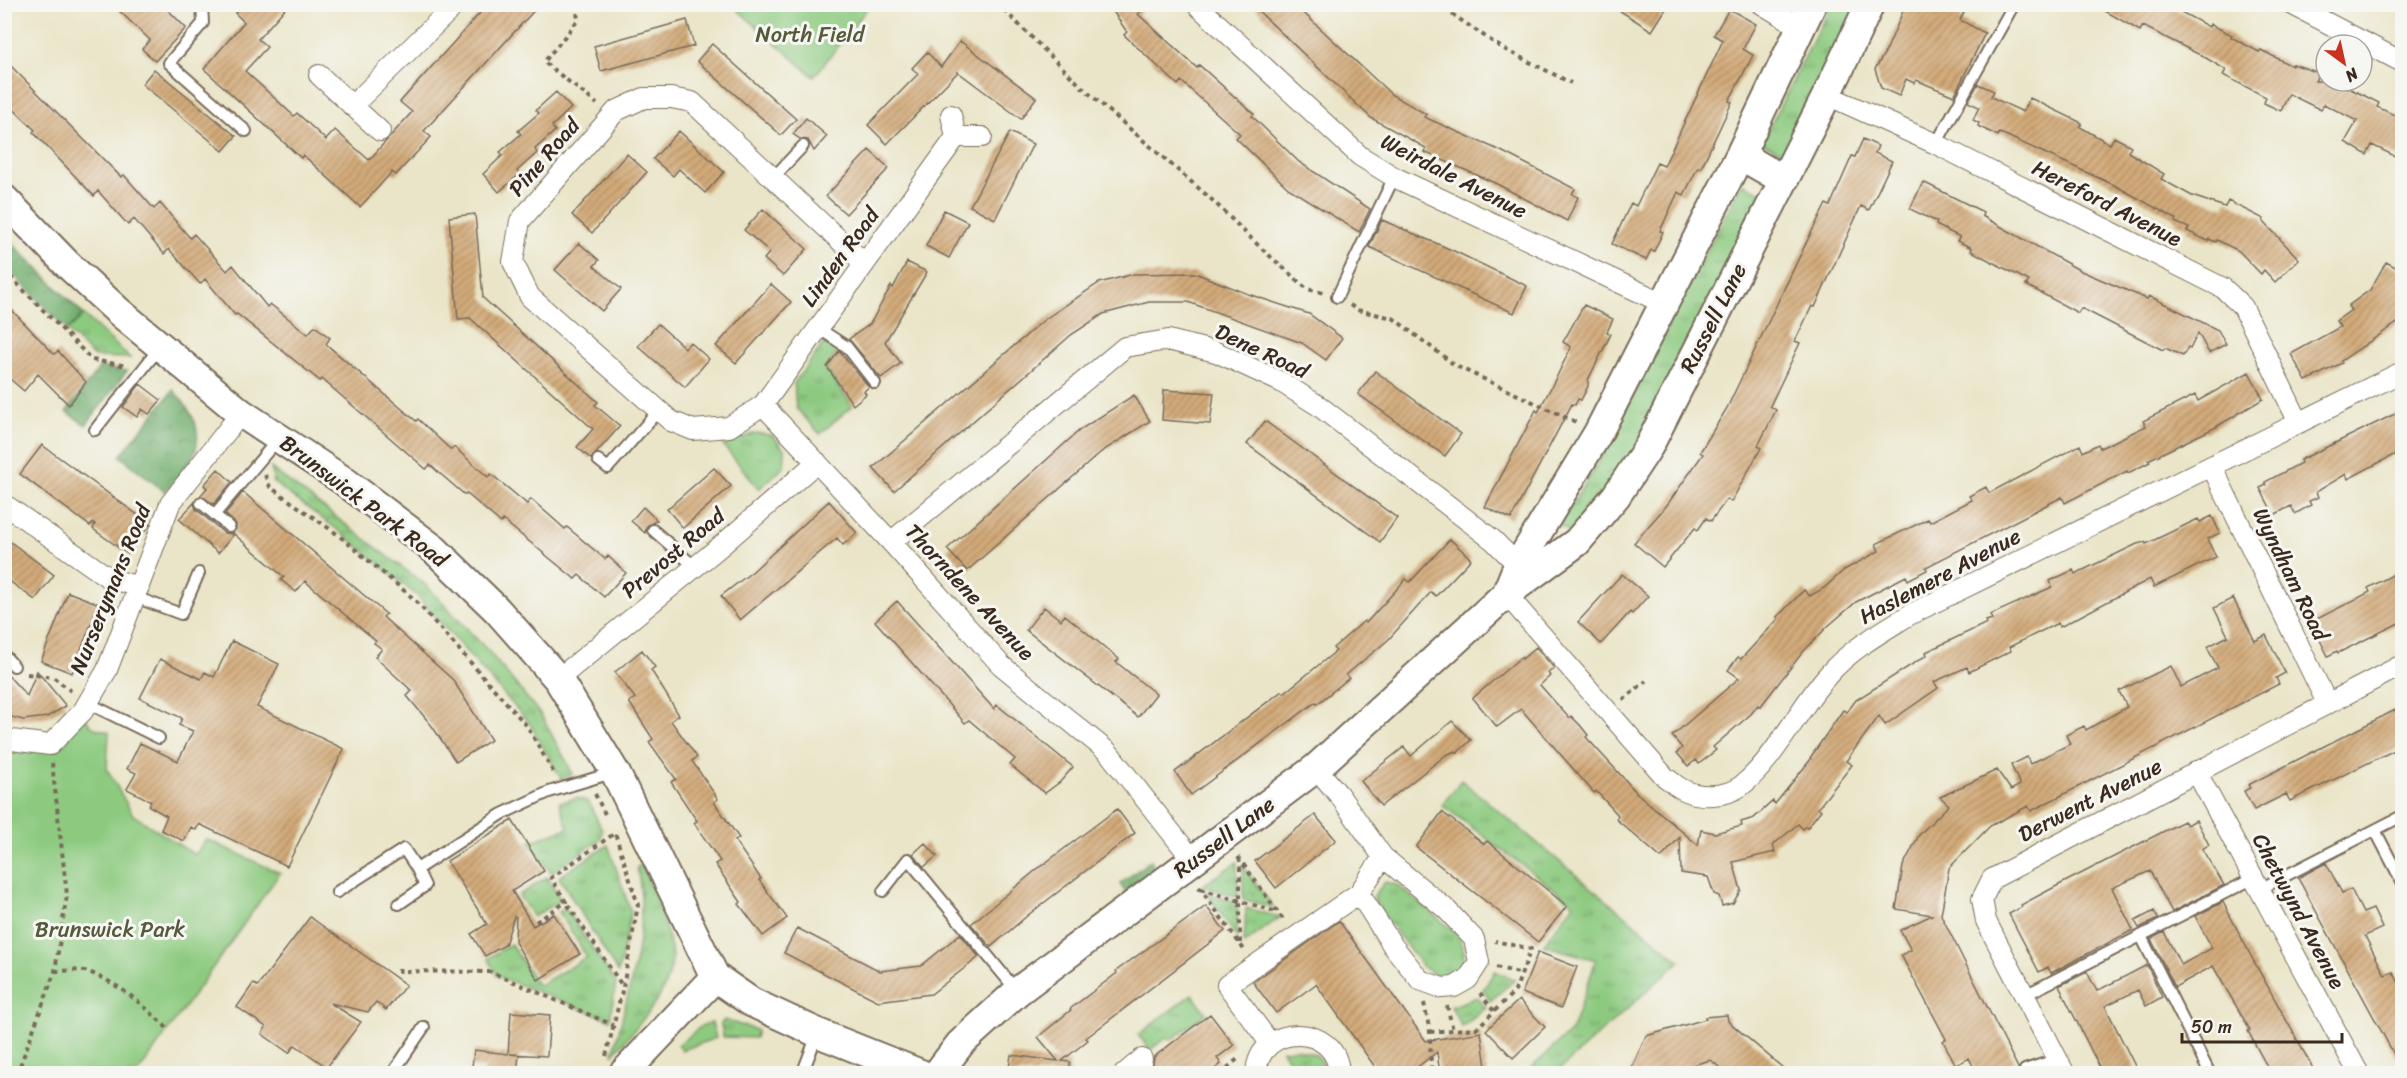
<svg xmlns="http://www.w3.org/2000/svg" width="2407" height="1078" font-family="Sriracha,sans-serif">
<style>
.grass{fill:url(#grass-tufts);stroke:#647a4f;stroke-width:1.5}
.forest{fill:url(#forest-crowns);stroke:#566c46;stroke-width:1.5}
.park{fill:#8dca80;stroke:#647a4f;stroke-width:1.5}
.building{fill:url(#building-hatch)}
.lines{fill:none;stroke-linecap:round;stroke-linejoin:round}
.lane-casing{stroke:#786b5a;stroke-width:14}
.street-casing{stroke:#786b5a;stroke-width:22}
.secondary-casing{stroke:#786b5a;stroke-width:32}
.path{stroke:#786b5a;stroke-width:4;stroke-dasharray:4.5 4.5;stroke-linecap:butt}
.lane{stroke:#fff;stroke-width:10}
.street{stroke:#fff;stroke-width:20}
.secondary{stroke:#fff;stroke-width:28}
.labels{text-anchor:middle;dominant-baseline:central;stroke-width:6;stroke-linejoin:round;paint-order:stroke}
.park-label{font-size:22px;fill:#545a3b;stroke:#f6f6f2}
.street-label{font-size:22px;fill:#3b2a1e;stroke:#f6f6f2}
</style>
<defs>
<pattern id="grass-tufts" width="24" height="20" patternUnits="userSpaceOnUse" patternTransform="scale(1.5)"><rect width="24" height="20" fill="#8dca80"/><path d="M3 7l-1-3M5 7V3M7 7l1-3M15 17l-1-3M17 17v-4M19 17l1-3" fill="none" stroke="#74a468"/></pattern>
<pattern id="forest-crowns" width="20" height="18" patternUnits="userSpaceOnUse" patternTransform="scale(1.5)"><rect width="20" height="18" fill="#72ae6e"/><path d="M2 6a3 3 0 1 1 6 0M12 15a3 3 0 1 1 6 0" fill="none" stroke="#5f8e5a"/></pattern>
<pattern id="building-hatch" width="6" height="6" patternUnits="userSpaceOnUse" patternTransform="scale(1.5)"><rect width="6" height="6" fill="#d3ab7a"/><path d="M-1 1l2-2M0 6l6-6M5 7l2-2" fill="none" stroke="#ac8b63"/></pattern>
</defs>
<rect width="100%" height="100%" fill="#f6f6f2"/>
<filter id="ink" filterUnits="userSpaceOnUse"><feTurbulence type="fractalNoise" baseFrequency=".0167" numOctaves="2"/><feDisplacementMap in="SourceGraphic" scale="12" xChannelSelector="R" yChannelSelector="G"/><feConvolveMatrix kernelMatrix="1 2 1 2 8 2 1 2 1" color-interpolation-filters="sRGB"/></filter>
<filter id="wash" filterUnits="userSpaceOnUse"><feTurbulence type="fractalNoise" baseFrequency=".008" numOctaves="4" result="noise"/><feDisplacementMap in="SourceGraphic" scale="24" xChannelSelector="R" yChannelSelector="G"/><feGaussianBlur stdDeviation="1.35" result="paint"/><feColorMatrix in="noise" values="0 0 0 0 0 0 0 0 0 0 0 0 0 0 0 0 0 1.4 0 .05"/><feComposite in="paint" operator="in"/></filter>
<g filter="url(#wash)">
<rect width="100%" height="100%" fill="#eae5c8"/>
<!-- grass -->
<path class="grass" d="M1831,5h36l-76,152 -29,-15z
M1742,183l28,13 -122,240 -75,98 -14,-9 35,-55z
M84,315l46,43 -36,-1 -27,-26z
M827,339l12,11 -13,18 26,38 -32,28 -24,-26 -2,-25z
M755,433l17,2 13,15 -1,17 -25,22 -36,-44z
M271,468l156,118 62,66 52,63 32,59 -11,6 -32,-56 -113,-128 -78,-65 -65,-48z
M1461,780l219,181 -124,112h-30l46,-43 24,-70 -53,-15 31,-41 -132,-99z
M578,798l11,4 13,28 -1,9 -50,34 -22,-31 39,-14 -9,-26z
M608,845l23,67 -13,61 -59,-96z
M1237,862l1,35 -36,-11z
M642,864c10,27 23,56 29,84 8,38 -36,80 -58,107 14,-61 38,-126 24,-188z
M1243,866l31,42 -31,-9z
M547,877l14,23 -28,17 -14,-22z
M1385,882l12,3 60,49 7,17 -1,13 -12,11h-16l-13,-9 -46,-61 -2,-9z
M1206,892l32,11 -1,35z
M565,908l51,75 -6,37 -113,-44 -9,-18 23,-14 27,42 49,-29 -28,-45z
M1246,908l34,9 -36,27z
M1495,971l20,9 -25,21 -7,-11z
M1192,994l14,19 -35,27 -4,-3 -17,13 -12,-15z
M1477,997l9,11 -24,19 -11,-20z
M724,1020l33,10 -2,8 -32,-1 -2,-13z
M712,1023l4,15 -34,12 -4,-5 25,-20z
M1297,1049l19,6 13,18h-17l-2,-5 -13,-5 -6,2 -9,-15z"/>
<!-- forest -->
<path class="forest" d="M5,236l79,79 -17,15 -62,-64z
M100,367l27,4 -41,54 -20,-13z
M173,390c18,19 33,42 19,68 -6,12 -19,23 -27,34l-45,-36z
M1151,860l3,7 -5,7 -23,19 -6,-9z"/>
<!-- park -->
<path class="park" d="M732,5h138l-56,72z
M80,712l12,15 17,5 -2,37 26,46 62,40 11,-16 74,34 -142,200 -133,1v-333l36,5z"/>
<g id="blocks">
<!-- building -->
<path class="building" d="M112,4h50l24,24 -31,33 -13,-12 8,-9z
M243,4h46l-31,35 9,8 -22,24 49,45 3,-3 29,27 9,-10 34,30 43,-48 -12,-10 88,-98h52l-116,127 7,6 -35,38 -4,-3 -32,35 -57,-52 -2,3 -97,-89 40,-47 -9,-9z
M1108,4h43l-13,10 59,54 2,-3 55,49 -2,2 47,46 71,47 -11,23 -71,-44 -52,-50 4,-4 -59,-53 -3,4 -54,-50 3,-3z
M1251,4h43l98,91 34,19 -2,3 77,34 74,38 -3,5 6,3 -11,24 -70,-37 -73,-32 2,-4 -55,-30z
M1609,4h60l-17,27z
M1906,4h62l-8,16 25,13 -31,63 -38,-16 -2,3 -8,-4 -7,17 -18,-8 -6,-19 12,-20z
M2093,4h73l43,23 1,-3 22,11 -1,2 28,15 2,-2 31,16 1,-2 26,9 -4,8h19l31,15 14,7 -2,4 26,12v41l-31,-15 -5,10 -22,-13 12,-21 -33,-17 -3,6 -32,-16 -8,17 -17,-8 2,-6 -43,-22 3,-5 -20,-12 -63,-32 -3,5z
M1729,9l27,15 -13,25 10,6 -24,46 3,1 -31,66 -3,-1 -14,28 -6,-3 -18,39 3,1 -9,19 -3,-1 -5,10 -34,-16 19,-41 5,3 21,-43 7,3 59,-126 -9,-5z
M687,20l7,26 -93,25 -7,-25z
M960,41l76,57 -15,21 -63,-47 -71,72 -19,-19 50,-51 -6,-6 15,-16 14,15z
M712,44l84,75 -15,16 -84,-74z
M4,59l117,118 3,-2 30,34 6,-6 30,35 4,-4 33,37 6,-6 34,42 3,-3 38,30 7,-8 15,12 -4,6 90,77 2,-2 33,31 3,-3 34,30 3,-3 36,30 4,-5 34,30 2,-2 38,32 3,-3 18,17 -22,24 -25,-22 -4,4 -72,-59 -2,3 -35,-30 -1,2 -35,-30 -4,4 -104,-90 -2,2 -83,-67 -2,1 -30,-36 -5,5 -31,-35 -5,5 -30,-35 -6,6 -30,-34 -4,5 -61,-64 2,-2 -31,-30z
M154,69l82,67 -13,15 -81,-67z
M1978,84l16,7 -3,6 32,15 7,-14 52,25 -2,4 30,17 4,-7 17,9 -3,6 36,22 -3,5 31,17 33,11 3,-6 36,18 -1,2 36,38 -24,23 -11,-12 -3,4 -22,-23 -22,-11 -1,2 -7,-3 -1,2 -21,-10 2,-3 -14,-6 1,-3 -62,-34 -109,-50 -6,-2 -1,3 -20,-10 1,-3 -6,-3 6,-13 -11,-5z
M556,92l15,16 -19,18 3,5 -20,18 2,4 -20,18 3,3 -21,18 -16,-18 20,-19 -3,-3 21,-18 -3,-3 21,-18 -3,-3z
M806,118l21,18 -13,15 -6,-11 -8,-1 -7,-5z
M679,131l45,41 -19,21 -26,-24 -6,7 -20,-17z
M1010,132l23,12 -38,75 -25,-13z
M1863,139l15,7 -3,7 17,8 -23,49 -8,-4 -46,101 -3,-1 -17,35 5,2 -30,63 6,4 -18,36 3,2 -30,54 -4,-3 -16,22 -5,-3 -8,12 -3,-2 -32,39 -29,-24 33,-38 36,-51 -3,-2 27,-44 82,-171 17,-33 4,2 22,-50 3,1z
M869,150l20,18 -43,46 -20,-18z
M627,154l20,18 -55,61 -20,-18z
M1923,182l60,30 -1,4 99,55 66,28 2,-3 69,34 8,14 -17,9 -11,-20 -8,16 -2,-2 -5,9 -18,-8 -2,2 -82,-42 -3,5 -52,-28 3,-4 -58,-30 1,-3 -15,-7 3,-4 -24,-12 1,-3 -27,-13z
M763,209l44,40 -24,27 -19,-17 6,-7 -26,-22z
M944,210l24,12 -19,36 -23,-12z
M475,214l8,84 115,104 -3,3 25,21 -29,33 -14,-12 16,-18 -123,-111 -12,1 -9,-102z
M1382,220l72,31 73,35 -13,27 -145,-66z
M579,243l20,17 -5,6 27,23 -19,22 -47,-41z
M907,262l20,10 -42,70 16,21 -20,15 -32,-39 21,-15 21,-38 2,2z
M2386,262l17,9v48l-62,42 1,2 -36,18 -15,-27 49,-27 -4,-6 15,-11 -3,-4 22,-16z
M1195,273l53,21 61,20 33,24 -16,22 -24,-17 -114,-41h-39l-46,12 -32,21 -177,156 -21,-23 172,-149 54,-36 35,-9z
M771,284l20,18 -55,61 -20,-17z
M4,302l50,52 4,-3 28,31 -17,23 -31,-31 -14,17 -20,-17z
M1584,305l29,14 -6,13 4,2 -23,46v6l-7,14 -3,-1 -3,6 -3,-1 -61,115 -26,-12 51,-97 2,2 19,-36 14,-29 -8,-5z
M658,324l27,24 5,-6 19,17 -24,28 -47,-41z
M839,351l30,36 -5,4 2,3 -13,11 -26,-38z
M1375,371l86,63 -16,22 -87,-62z
M2249,372l14,27 -47,28 -68,33 2,2 -22,11 -1,-2 -62,32 -3,-6 -136,70 1,3 -19,10 -2,-4 -50,26 -29,25 -25,26 -42,54 -2,-2 -7,9 -38,33 3,3 -17,14 -3,-4 -8,6 -11,-13 5,-5 -10,-12 67,-58 -11,-8 10,-13 3,2 37,-40 -1,-2 27,-27 6,6 14,-8 20,-18 35,-19 -3,-7 52,-25 2,3 42,-22 -3,-4 17,-9 3,6 91,-48 3,7 15,-8 2,4 7,-3 39,-19 -3,-5 52,-26 3,6z
M140,384l21,16 -12,14 -7,-5 -5,8 -14,-10z
M1164,390l50,3 -4,31 -48,-4z
M1134,395l16,26 -49,31 -134,119 -20,-22 134,-120z
M2403,410v40l-55,29 -2,-5 -30,18 2,5 -9,4 2,4 -16,9 -4,-8 -17,9 -14,-27 6,-3 -1,-3 36,-19 -1,-3z
M1265,421l132,97 -17,24 -133,-98z
M42,445l108,79 -22,30 -35,-25 2,-5 -2,-1 -3,3 -70,-52z
M714,468l17,18 -48,42 -16,-19z
M218,469l14,13 -18,22 -14,-8 7,-8 -3,-3z
M243,492l143,122 -3,3 70,63 38,60 -35,22 -24,-36 -25,-30 5,-5 -37,-34 7,-8 -8,-6 2,-2 -71,-60 -9,11 -15,-12 3,-3 -50,-43 -16,19 -39,-34 15,-16 2,6 28,24 8,1 4,-5v-5l-11,-10z
M829,501l28,32 -14,12 -6,-7 -97,82 -19,-24 32,-25z
M643,507l14,13 -10,6 -2,7 -14,-12z
M2212,516l8,17 -13,6 9,18 -62,30 -4,-8 -90,48 -2,-4 -49,24 2,4 -42,21 -2,-5 -33,15 4,6 -53,37 -6,-9 -33,45 6,4 -34,43 3,2 -14,18 -1,-2 -3,3 -5,-5 -25,21 2,7 -42,10 8,28 -8,13 -11,3 -3,-10 -5,-2 -6,-17 -27,-4 -1,-36 -19,21 -45,-39 2,-4 -22,-24 -2,2 -73,-84 -24,18 -24,-29 48,-41 1,2 14,-12 18,21 -6,5 2,3 -10,9 29,33 2,-2 9,9 8,10 -2,2 52,57 60,51 3,-15 14,3 27,-7 -1,-4 13,-4 19,-17 2,3 36,-45 -1,-1 33,-48 4,2 9,-12 71,-45 -1,-3 61,-29 -1,-2 6,-2 -2,-4 62,-28 -2,-6 23,-11 2,4 62,-30 8,-2 1,2 52,-25 2,3z
M4,537l50,38 -19,25 -31,-23z
M1450,539l21,20 -35,37 -5,-4 -43,48 -42,35 3,3 -32,26 -1,-2 -125,93 -16,-23 107,-81 2,2 52,-42 -3,-3 31,-27 2,2 40,-44 4,3z
M2396,573l7,14v34l-65,32 -1,-2 -9,5 -17,-34 59,-30 -2,-4z
M1622,574l26,22 -16,18 -2,-2 -29,32 -23,-22z
M68,592l31,12 -27,69 -31,-12z
M2233,598l22,43 11,-6 19,38 -9,5 3,6 -248,127 -3,-5 -38,20 -41,42 -8,47 77,153 1,6h-42l-8,-16 -13,7 -13,-24 3,-2 -45,-84 10,-5 -11,-20 32,-15 -36,-6 7,-43 16,-31 30,-30 -9,-8 57,-27 14,20 9,-5 -9,-20 16,-8 3,7 40,-20 -4,-9 18,-9 2,4 41,-23 -8,-16 52,-25 10,21 37,-19 -11,-21 21,-11 -14,-28z
M897,601l97,108 3,-4 76,62 -13,15 -15,11 -35,-28 5,-6 -46,-39 -4,3 -90,-102z
M1044,607l17,13 4,-5 54,44 -3,3 40,32 -18,23 -112,-87z
M232,641l47,23 -22,43 87,42 -57,117 -88,-42 -3,6 -5,-3 -7,14 -23,-11 6,-14 -18,-10 2,-5 -24,-12 9,-16 -9,-4 13,-26 38,18 15,-30 -14,-6 3,-7 -42,-20 20,-39 41,20 4,-7 9,5z
M642,650l13,17 -4,3 28,45 -8,6 26,36 -5,4 26,38 -4,3 25,36 -4,3 26,38 -2,1 28,38 -24,18 -24,-32 2,-2 -26,-38 5,-3 -26,-38 3,-2 -26,-39 5,-3 -27,-37 4,-3 -24,-37 6,-4 -20,-26z
M4,671l23,25 10,-25 29,35 -19,11 -24,3 -19,-5z
M2403,706v40l-113,55 -4,-7 -32,16 -10,-19 6,-3 -2,-3z
M1452,721l19,19 -14,13 -2,-2 -9,4 -65,51 -20,-25 43,-34 7,9z
M1117,809l18,24 -107,82 -37,32 -20,-23 65,-54z
M1442,812l42,32 3,-3 80,65 -29,36 -122,-95z
M1315,815l21,25 -60,48 -21,-27z
M512,820l32,51 -32,20 21,35 21,-12 26,40 -42,26 -23,-38 1,-25 -2,-1 -9,29 -20,11 -14,-22 16,-10 -40,-63z
M2196,820l13,25 -7,4 22,36 -52,27 -22,-41 -38,17 21,42 -82,43 -3,-6 -9,5 -30,-58 13,-7 -1,-2 32,-17 131,-67 3,4z
M925,843l12,13 -13,11 -11,-13z
M2326,863l16,30 9,-4 12,24 10,-4 9,19 -17,8 20,39 8,-3 10,18v81l-105,-193z
M2223,902l28,54 65,118h-45l-23,-43 2,-1 -37,-64 -38,21 -24,-48 13,-7 17,33 31,-17 -17,-32z
M1206,906l19,25 -139,107 2,2 -26,21 8,1 -1,12h-61l3,-19 47,6 -20,-24 33,-27 -1,-1 47,-36 -1,-2z
M2154,911l4,8 -19,9 -4,-7z
M310,917l96,68 -20,25 -10,-8 -8,10 -38,-9 31,19 -34,45 -32,-22 -6,8 -27,-19 4,-7 -29,-20 16,-23 5,2z
M1339,921l87,120 55,-9 6,42h-47l-3,-22 -29,22h-28l-64,-90 -40,29 -23,-31z
M797,928l83,43 41,-5 39,-32 19,23 -48,37 -53,7 -94,-48z
M1538,952l39,15 -16,41 -39,-15z
M2147,965l15,32 -16,9 -8,-16 -33,16 34,68h-36l-44,-88 28,-14 10,19z
M1519,1000l26,27 -32,31 -27,-28z
M511,1012l39,3 -3,41 -37,-2 9,1 -2,19h-33v-6l-12,-1 2,-17 34,4z
M1210,1014l24,31 -17,13 4,6 -12,10h-66l10,-10 1,-7z
M1727,1015l1,6 62,53h-63l-16,-14 -53,14h-29l17,-38 60,-17 -1,-2z"/>
</g>
</g>
<g filter="url(#ink)">
<use href="#blocks" fill-opacity="0" stroke="#786b5a" stroke-width="1.5"/>
<g class="lines">
<defs>
<path id="lane" d="M202,4l1,19 -34,40 77,68
M1936,144l78,-140
M773,178l30,-32
M1337,297l57,-120
M818,328l29,19 28,36
M95,430l65,-83
M598,460l10,8 51,-58
M201,503l28,24
M215,514l63,-75
M653,530l42,37
M135,597l46,17 18,-41
M4,655l10,11
M88,703l71,35
M2375,830l27,52
M2260,889l142,-73
M883,891l25,-32 108,131
M337,892l67,-43 13,20 85,-55 47,-22 66,-20
M399,904l26,-18 -8,-17
M2141,936l69,138
M2025,995l229,-117
M2025,1070l33,-11
M392,1074l32,-47
M802,1074l15,-39"/>
<path id="street" d="M1196,4l164,152 34,21 269,126
M1762,4l38,23
M2291,4l111,58
M319,75l61,56
M1827,95l109,49 287,144 20,19 56,116
M352,106l104,-102
M951,115l5,22h26
M864,263l-172,-161 -21,-4h-27l-28,13 -96,110 -7,41 17,35 141,124 22,9 36,-3 34,-22 193,-268
M763,405l128,137 110,123 107,87 85,108
M2212,467l115,236
M8,507l101,71 30,9
M891,542l234,-195 43,-7 48,12 65,30 38,24 174,134 25,25
M1506,594l159,183c6,4 12,10 19,13 16,8 42,7 57,-4 34,-26 58,-79 87,-111 23,-26 52,-42 81,-60l493,-243
M558,679l164,-134 95,-83
M4,739l46,6 33,-34 24,-41 63,-166 71,-91
M1316,768l23,27 44,62 63,52 28,30 5,23 -11,17 -14,8 -12,1 -22,-8 -27,-34 -34,-53 24,-36
M2196,771l163,303
M1270,1043l-43,-58 132,-92
M1124,1074l18,-15
M1256,1074c2,-52 82,-52 83,0
M2065,1074l-79,-153 -4,-22 10,-20 410,-214"/>
<path id="secondary" d="M1740,155l42,24
M4,199l62,64 52,48 123,102 103,68 91,69 62,60 61,69 57,93 100,205 36,25 67,31 103,41
M1507,592l11,-27 80,-132 142,-278 72,-151
M623,1074l92,-97
M937,1074l23,-30 57,-52 299,-224 190,-174 71,-52 39,-46 33,-50 178,-351 43,-91"/>
</defs>
<!-- lane casing -->
<use href="#lane" class="lane-casing"/>
<!-- street casing -->
<use href="#street" class="street-casing"/>
<!-- secondary casing -->
<use href="#secondary" class="secondary-casing"/>
<!-- path -->
<path class="path" d="M576,4l2,16 -34,42 53,42
M998,4l87,86 125,108 50,49 47,42 17,4
M1437,4l65,44 69,35
M4,270l88,90 35,6
M1350,305l7,5 36,8 63,48 122,57
M265,475l5,12 67,47 77,65 113,127 28,49
M27,674l26,3 18,14
M1623,700l23,-19
M595,794l10,20
M1238,857l47,65
M1199,887l46,64
M1201,889l76,23
M536,922l30,-20 -15,-24 64,-45 23,72 -15,82 -57,-85
M1240,943v-82
M1496,967l26,7
M55,971c10,0 24,-2 33,1 31,11 58,35 81,58
M397,971l94,1 122,53
M1480,993l14,18
M1424,1003l6,29 1,37 -6,5
M1447,1006l6,24
M1430,1032l47,-4 38,-37 16,-42 -36,-8
M606,1056l17,-69
M17,1074l38,-103 12,-76 -15,-132
M1220,1074l20,-17"/>
<!-- lane -->
<use href="#lane" class="lane"/>
<!-- street -->
<use href="#street" class="street"/>
<!-- secondary -->
<use href="#secondary" class="secondary"/>
</g>
</g>
<g class="labels">
<!-- park labels -->
<g class="park-label">
<text x="810" y="34">North Field</text>
<text x="110" y="929">Brunswick Park</text>
</g>
<!-- street labels -->
<g class="street-label">
<text transform="translate(544 157) rotate(-49)">Pine Road</text>
<text transform="translate(1454 176) rotate(27)">Weirdale Avenue</text>
<text transform="translate(2107 203) rotate(27)">Hereford Avenue</text>
<text transform="translate(840 257) rotate(-54)">Linden Road</text>
<text transform="translate(1713 318) rotate(-63)">Russell Lane</text>
<text transform="translate(1262 351) rotate(25)">Dene Road</text>
<text transform="translate(364 501) rotate(37)">Brunswick Park Road</text>
<text transform="translate(673 553) rotate(-40)">Prevost Road</text>
<text transform="translate(2291 574) rotate(64)">Wyndham Road</text>
<text transform="translate(1940 576) rotate(-28)">Haslemere Avenue</text>
<text transform="translate(110 589) rotate(-68)">Nurserymans Road</text>
<text transform="translate(970 592) rotate(47)">Thorndene Avenue</text>
<text transform="translate(2090 800) rotate(-27)">Derwent Avenue</text>
<text transform="translate(1224 837) rotate(-37)">Russell Lane</text>
<text transform="translate(2299 911) rotate(62)">Chetwynd Avenue</text>
</g>
</g>
<!-- margin -->
<rect width="2407" height="1078" fill="none" stroke="#f6f6f2" stroke-width="24"/>
<!-- north arrow -->
<g transform="translate(2344 63) rotate(147)"><circle r="28" fill="#f6f6f2" stroke="#aba49d" stroke-width="1.5"/>
<path d="M0-4.5L10 22L0 15L-10 22Z" fill="#c8321e"/>
<text y="-9" font-size="16" font-weight="bold" text-anchor="middle" fill="#3b2a1e">N</text>
</g>
<!-- scale -->
<path d="M2182 1033v9h160v-9" fill="none" stroke="#3b2a1e" stroke-width="3"/>
<text x="2191" y="1033" font-size="18" fill="#3b2a1e" stroke="#f6f6f2" stroke-width="4.5" paint-order="stroke">50 m</text>
</svg>
